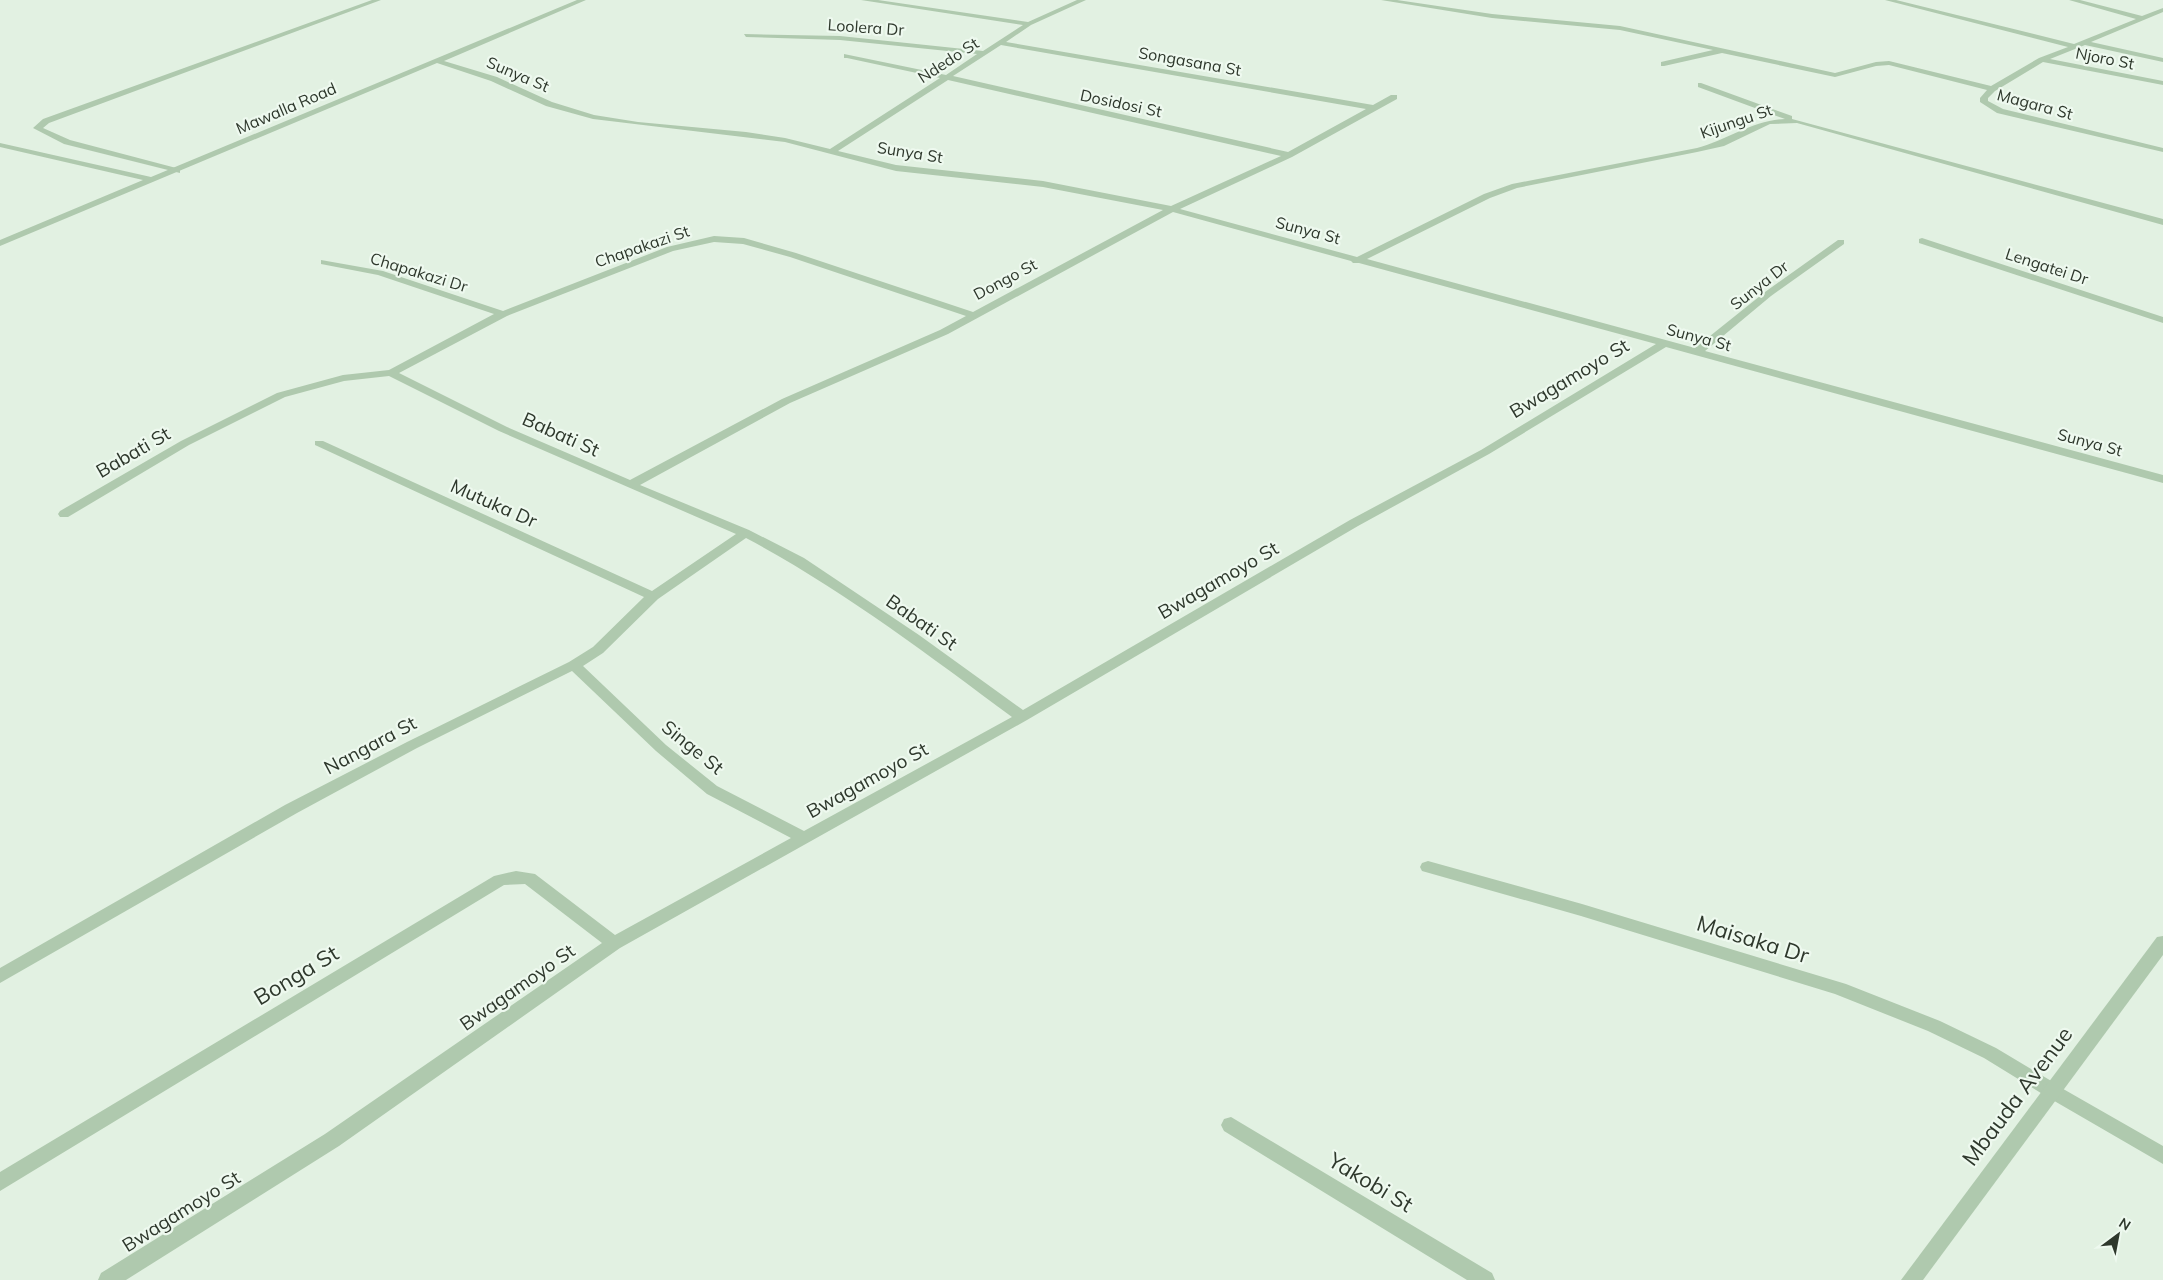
<svg xmlns="http://www.w3.org/2000/svg" width="2163" height="1280" font-family="Mulish,sans-serif">
<style>
.lines{fill:none;stroke-linecap:round;stroke-linejoin:round}
.service{fill:#afc9ae;fill-rule:evenodd}
.minor{fill:#afc9ae;fill-rule:evenodd}
.tertiary{fill:#afc9ae;fill-rule:evenodd}
.labels{text-anchor:middle;dominant-baseline:central;stroke-width:4.5;stroke-linejoin:round;paint-order:stroke}
.far-street-label{font-size:16px;fill:#2e382c;stroke:#eef9ef}
.street-label{font-size:19px;fill:#2e382c;stroke:#eef9ef}
.near-street-label{font-size:22px;fill:#2e382c;stroke:#eef9ef}
</style>
<rect width="100%" height="100%" fill="#e2f1e2"/>
<g class="lines">
<!-- service -->
<path class="service" d="M372,0h9l-332,123 -6,5 27,12 110,29v4l-116,-29 -31,-16 10,-9z
M1428,861l154,43 264,80 94,37 56,27 62,37 2,5 -2,5 -7,3 -7,-3 -60,-37 -56,-27 -93,-37 -254,-78 -159,-45 -2,-4 2,-4z"/>
<!-- minor -->
<path class="minor" d="M577,0h9l-142,61 53,16 55,25 42,13 44,7 108,10 39,6 45,11 110,-71 -93,-20h-3v-4l102,21 31,-21 -137,-14 -94,-3 -2,-3 96,2 143,15 40,-26 -162,-25h17l150,22 49,-22h9l-55,25 -25,17 367,63 18,-10h6v4l-105,58 -112,52 177,48 127,-63 28,-10 185,-36c30,-8 57,-28 88,-29l-87,-32v-4h3l91,33v3l371,100v6l-366,-102 -27,1 -46,22 -27,6 -180,36 -27,10 -123,61 328,89 70,-56 73,-52h6v4l-73,52 -66,55 458,124v8l-497,-136 -177,107 -131,72 -331,194 -407,228 -281,198 -213,134h-28l3,-7 224,-139 277,-191 -77,-59 -21,1 -504,306v-19l494,-296 22,-5 19,3 80,61 176,-97 -84,-44 -51,-43 -84,-80 -155,77 -120,65 -297,170v-15l285,-163 122,-63 162,-80 24,-15 51,-50 -329,-152v-4h8l329,150 84,-57 -237,-103 -110,-55 -45,5 -59,16 -96,48 -121,72h-8l-2,-3 2,-3 121,-70 96,-48 66,-18 46,-5 105,-56 -116,-39 -57,-11v-4l62,11 120,40 164,-64 47,-11 30,2 52,15 177,59 190,-102 -120,-23 -147,-16 -111,-29 -192,-23 -47,-13 -55,-25 -54,-18 -437,183v-6l143,-60 -143,-33v-4l151,34zM1001,45l365,64 -78,43 -335,-76zM948,80l333,76 -110,50 -128,-25 -147,-16 -58,-14zM1173,212l178,49 2,2h6l297,81 -175,106 -131,70 -327,190 -104,-75 -115,-77 -55,-28 -109,-45 150,-82 158,-69zM714,242l29,2 47,13 176,59 -26,14 -158,69 -152,81 -123,-53 -108,-54 108,-57 166,-65zM746,538c94,50 180,115 266,179l-208,114 -87,-45 -51,-41 -83,-79 20,-13 55,-54z
M1381,0h16l95,14 128,12 215,47 41,-11 13,-1 102,25 48,-28 29,-11 -183,-47h11l178,44 62,-25 -67,-19h11l62,16 21,-8v4l-72,30 72,16v4l-78,-17 -35,14 113,22v4l-120,-23 -48,29 -7,7v3l15,8 160,39v4l-166,-39 -17,-11v-4l7,-8 -98,-25 -13,1 -41,11 -113,-24 -58,13h-3v-4l52,-12 -93,-20 -128,-12z
M1922,238l241,79v6l-244,-80v-4z
M2051,1082l112,64v18l-119,-69 -2,-5 2,-5z
M1231,1117l261,156 3,7h-28l-243,-149 -3,-6 3,-6z"/>
<!-- tertiary -->
<path class="tertiary" d="M2163,936v19l-240,325h-22l256,-343z"/>
</g>
<g class="labels">
<!-- far-street labels -->
<g class="far-street-label">
<text transform="translate(866 27) rotate(4)">Loolera Dr</text>
<text transform="translate(2105 58) rotate(11)">Njoro St</text>
<text transform="translate(948 60) rotate(-33)">Ndedo St</text>
<text transform="translate(1190 61) rotate(10)">Songasana St</text>
<text transform="translate(518 74) rotate(23)">Sunya St</text>
<text transform="translate(1121 103) rotate(12)">Dosidosi St</text>
<text transform="translate(2035 104) rotate(15)">Magara St</text>
<text transform="translate(286 108) rotate(-23)">Mawalla Road</text>
<text transform="translate(1736 121) rotate(-19)">Kijungu St</text>
<text transform="translate(910 152) rotate(9)">Sunya St</text>
<text transform="translate(1308 230) rotate(15)">Sunya St</text>
<text transform="translate(642 246) rotate(-19)">Chapakazi St</text>
<text transform="translate(2047 266) rotate(18)">Lengatei Dr</text>
<text transform="translate(419 272) rotate(17)">Chapakazi Dr</text>
<text transform="translate(1005 279) rotate(-28)">Dongo St</text>
<text transform="translate(1759 285) rotate(-38)">Sunya Dr</text>
<text transform="translate(1699 337) rotate(15)">Sunya St</text>
<text transform="translate(2090 442) rotate(15)">Sunya St</text>
</g>
<!-- street labels -->
<g class="street-label">
<text transform="translate(1569 378) rotate(-31)">Bwagamoyo St</text>
<text transform="translate(561 434) rotate(24)">Babati St</text>
<text transform="translate(133 452) rotate(-30)">Babati St</text>
<text transform="translate(494 503) rotate(24)">Mutuka Dr</text>
<text transform="translate(1218 580) rotate(-30)">Bwagamoyo St</text>
<text transform="translate(922 622) rotate(35)">Babati St</text>
<text transform="translate(370 745) rotate(-28)">Nangara St</text>
<text transform="translate(693 747) rotate(39)">Singe St</text>
<text transform="translate(867 780) rotate(-29)">Bwagamoyo St</text>
<text transform="translate(517 987) rotate(-35)">Bwagamoyo St</text>
<text transform="translate(181 1211) rotate(-32)">Bwagamoyo St</text>
</g>
<!-- near-street labels -->
<g class="near-street-label">
<text transform="translate(1753 939) rotate(17)">Maisaka Dr</text>
<text transform="translate(296 975) rotate(-31)">Bonga St</text>
<text transform="translate(2017 1096) rotate(-53)">Mbauda Avenue</text>
<text transform="translate(1371 1182) rotate(31)">Yakobi St</text>
</g>
</g>
<!-- north arrow -->
<g transform="translate(2118 1235) rotate(32)" stroke="#eef9ef" stroke-width="4" paint-order="stroke">
<path d="M0-4L9 19L0 12L-9 19Z" fill="#2e382c"/>
<text y="-8" font-size="14" font-weight="bold" text-anchor="middle" fill="#2e382c">N</text>
</g>
</svg>
